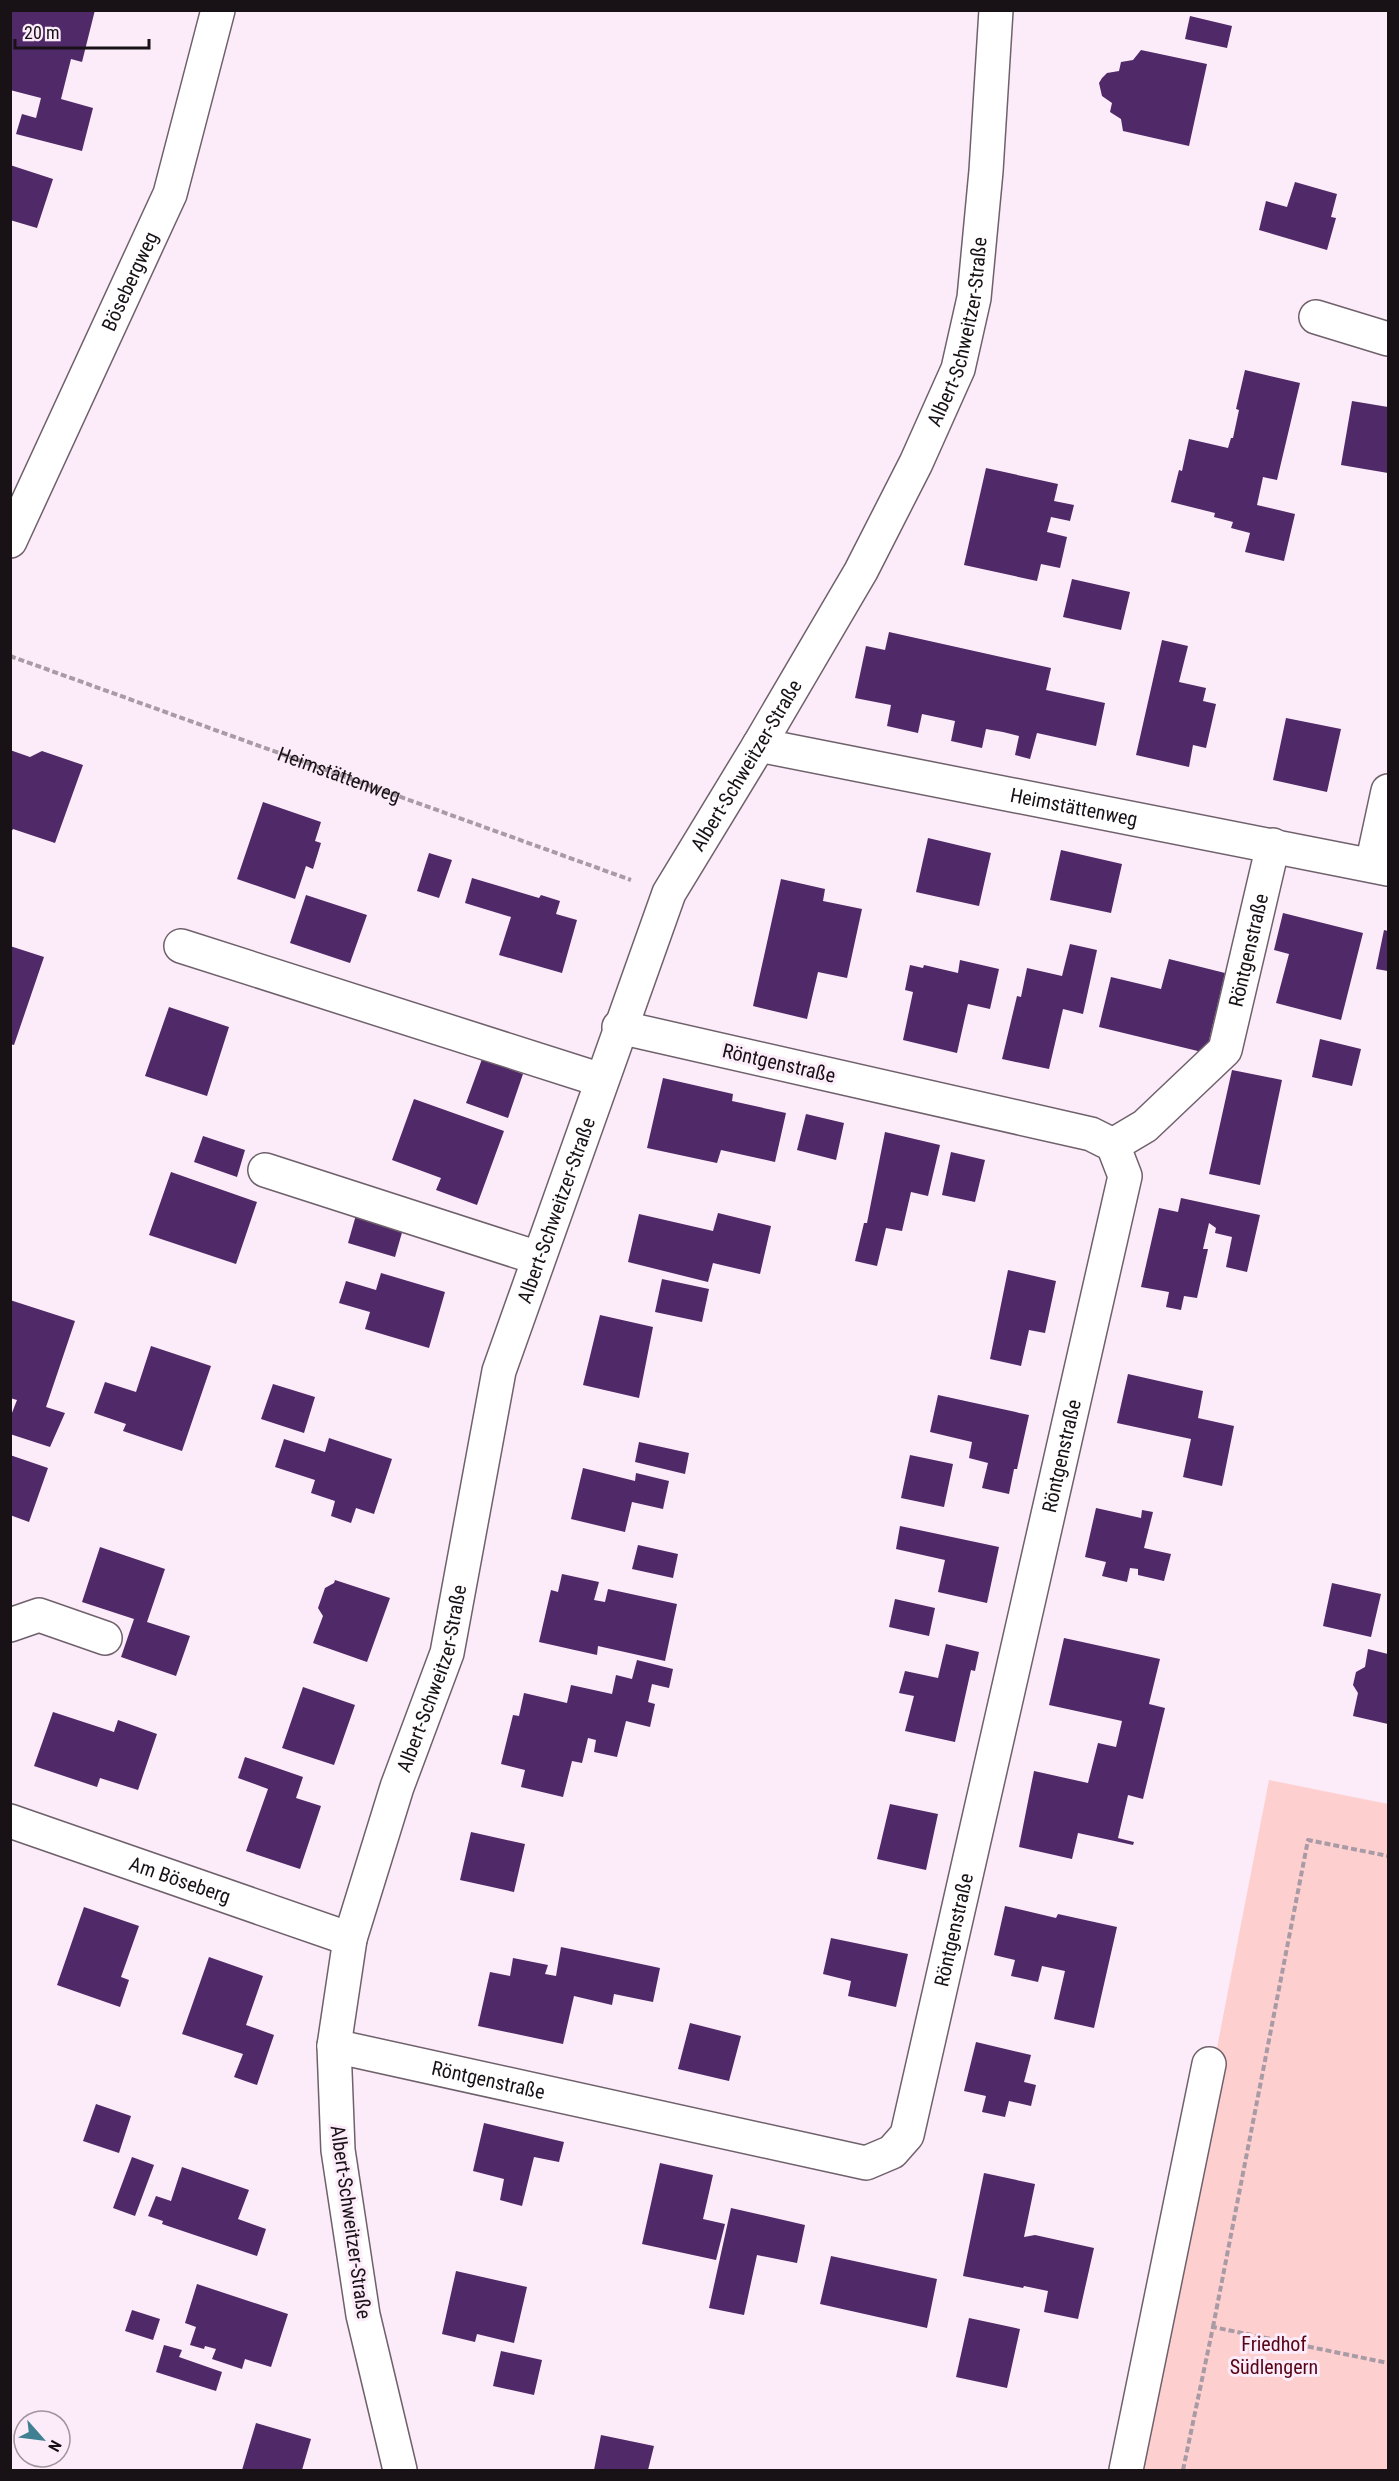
<svg xmlns="http://www.w3.org/2000/svg" width="1399" height="2481" font-family="'Roboto Condensed',sans-serif">
<style>
.green{fill:#fecfcf}
.building{fill:#502968}
.lines{fill:none;stroke-linecap:round;stroke-linejoin:round}
.minor-casing{stroke:#6f616c;stroke-width:36}
.path{stroke:#a89ba5;stroke-width:4;stroke-dasharray:6 3;stroke-linecap:butt}
.minor{stroke:#fff;stroke-width:33}
.labels{text-anchor:middle;dominant-baseline:central;stroke-width:6;stroke-linejoin:round;paint-order:stroke}
.street-label{font-size:20px;fill:#181217;stroke:#fcebf8}
.park-label{font-size:20px;fill:#570415;stroke:#fcebf8}
</style>
<rect width="100%" height="100%" fill="#fcebf8"/>
<!-- green -->
<path class="green" d="M1269,1780l119,24v666h-253z"/>
<!-- building -->
<path class="building" d="M10,10h85l-13,52 -11,-3 -10,40 32,9 -11,43 -66,-17 6,-20 14,4 5,-20 -31,-8z
M1190,16l42,10 -5,22 -42,-9z
M1141,50l66,14 -18,82 -66,-15 -2,-12 -11,-7 2,-9 -10,-7 -3,-13 3,-5 5,-5 12,-2 2,-9 12,-2z
M10,165l43,14 -16,49 -27,-8z
M1295,182l42,12 -6,23 5,1 -9,32 -68,-20 7,-29 21,6z
M1245,370l55,13 -23,97 -14,-3 -6,28 38,9 -11,47 -39,-9 5,-19 -19,-5 2,-6 -19,-5 1,-4 -44,-11 8,-32 3,1 7,-32 39,9 3,-10h2l6,-28 -3,-1z
M1352,401l36,6v66l-47,-8z
M986,468l72,16 -4,17 20,4 -4,16 -19,-4 -4,15 20,5 -7,31 -19,-4 -4,17 -73,-16z
M1072,579l58,13 -9,38 -58,-13z
M889,632l162,36 -5,22 59,13 -9,43 -59,-13 -7,26 -15,-4 4,-19 -16,-4 -17,-3 -4,19 -31,-7 4,-20 -33,-7 -4,19 -31,-7 4,-21 -36,-7 11,-52 19,4z
M1162,640l26,6 -9,36 27,6 -3,13 13,3 -10,44 -13,-3 -4,22 -53,-12z
M1286,718l55,11 -14,63 -54,-12z
M10,750l20,7 12,-6 41,14 -28,78 -42,-14 -3,5z
M263,802l58,20 -6,19 6,2 -8,26 -7,-3 -11,33 -58,-20z
M928,838l63,15 -12,53 -63,-14z
M1061,850l61,14 -11,49 -61,-13z
M429,853l23,7 -13,38 -22,-7z
M472,878l67,20 2,-3 19,6 -4,13 21,6 -15,53 -63,-18 12,-38 -46,-14z
M781,879l44,10 -2,12 39,8 -15,69 -29,-6 -11,47 -54,-13z
M306,895l61,20 -17,48 -60,-20z
M1283,913l80,20 -22,87 -65,-17 13,-49 -15,-4z
M1384,930l4,1v40l-12,-2z
M1070,944l27,6 -14,64 -20,-5 -14,60 -47,-10 15,-63 4,1 6,-29 35,8z
M10,946l34,11 -30,88 -4,-1z
M1169,959l56,14 -19,80 -107,-26 12,-50 50,12z
M960,960l39,9 -9,40 -22,-5 -11,49 -54,-13 10,-48 -8,-2 5,-25 13,3 1,-3 34,8z
M169,1007l60,20 -22,69 -62,-20z
M1320,1039l41,10 -9,37 -40,-9z
M482,1059l41,15 -15,44 -42,-15z
M1232,1070l50,10 -22,105 -51,-11z
M663,1078l70,16 -1,7 54,12 -11,49 -54,-12 -4,13 -70,-15z
M414,1099l90,32 -27,74 -41,-15 5,-12 -49,-18z
M806,1114l38,9 -8,37 -39,-10z
M885,1132l55,13 -12,51 -17,-4 -9,39 -16,-3 -9,38 -22,-5 9,-38h3z
M203,1136l42,14 -8,27 -43,-15z
M951,1152l34,8 -10,42 -33,-7z
M171,1172l86,30 -21,62 -87,-29z
M1181,1198l79,17 -13,57 -21,-5 6,-30 -17,-4 1,-5 -7,-5 -6,26h5l-11,49 -13,-2 -3,14 -15,-3 3,-15 -28,-5 18,-79 19,4z
M718,1213l53,13 -11,48 -47,-11 -5,19 -80,-20 11,-48 74,17z
M356,1215l47,14 -8,28 -47,-14z
M1008,1270l48,11 -11,52 -16,-3 -8,36 -31,-7z
M381,1273l64,19 -16,56 -64,-19 5,-17 -31,-9 7,-22 30,9z
M662,1279l47,10 -7,33 -47,-10z
M10,1300l65,21 -29,86 19,6 -15,34 -40,-13v-16l7,-18 -7,-2z
M600,1315l53,12 -14,71 -56,-13z
M151,1346l60,20 -29,85 -59,-20 3,-7 -32,-11 11,-31 31,10z
M1128,1374l75,17 -5,27 36,8 -12,60 -39,-9 8,-38 -74,-16z
M273,1384l42,13 -11,36 -43,-14z
M938,1395l91,20 -12,54h-3l-5,25 -27,-6 6,-25 -19,-5 3,-16 -42,-10z
M329,1438l63,21 -18,55 -18,-6 -5,15 -20,-7 4,-15 -24,-8 4,-13 -40,-13 9,-28 41,13z
M639,1442l50,11 -4,21 -50,-12z
M10,1455l38,13 -19,54 -19,-7z
M910,1455l43,9 -9,43 -43,-9z
M583,1468l52,13 1,-8 33,8 -6,28 -31,-7 -7,30 -54,-13z
M1096,1508l45,10 1,-8 11,2 -9,36 27,6 -7,27 -26,-6v-6l-8,-1 -3,14 -25,-6 4,-14 -21,-5z
M900,1526l99,21 -12,56 -49,-11 7,-32 -49,-11z
M638,1545l40,9 -5,24 -41,-9z
M100,1547l65,22 -18,53 43,14 -14,40 -55,-19 13,-38 -52,-17z
M562,1574l37,8 -5,18 11,2 3,-13 69,15 -12,57 -67,-15 -1,9 -58,-13 12,-52 7,2z
M335,1580l55,18 -23,64 -54,-19 10,-27 -5,-8 7,-20 9,-5z
M1332,1583l49,11 -10,43 -48,-11z
M895,1599l40,9 -6,28 -40,-9z
M1064,1638l96,21 -11,45 16,4 -22,91 -15,-4 -10,43 16,4 -1,3 -55,-12 -6,26 -53,-12 15,-76 54,12 10,-40 18,4 6,-26 -73,-16z
M946,1644l33,8 -4,19 -4,-1 -16,72 -50,-11 9,-35 -15,-3 6,-22 33,7z
M1368,1649l20,5v70l-35,-8 5,-23 -5,-8 3,-13 9,-5z
M637,1660l36,9 -4,19 -17,-4 -4,18 7,2 -5,23 -24,-6 -9,36 -23,-5 2,-12 -8,-2 -6,25 -10,-2 -9,36 -42,-10 4,-17 -24,-6 12,-49 6,1 5,-23 43,10 4,-18 41,9 4,-19 16,4z
M303,1687l52,18 -21,60 -52,-17z
M53,1712l61,20 4,-12 39,14 -19,56 -38,-12 -3,9 -63,-21z
M245,1757l58,20 -7,21 25,8 -21,63 -54,-18 22,-62 -30,-11z
M890,1804l48,10 -12,56 -49,-11z
M471,1832l54,12 -11,48 -54,-12z
M1005,1906l51,12 2,-4 59,13 -23,101 -40,-9 11,-48 -23,-5 -4,16 -27,-6 4,-16 -21,-5z
M84,1907l55,19 -18,51 8,3 -9,27 -63,-22z
M831,1938l77,16 -12,53 -48,-11 3,-15 -28,-7z
M561,1947l99,21 -7,34 -39,-8 -2,11 -38,-9 -11,48 -85,-18 12,-54 20,4 3,-18 35,7 -3,9 11,2z
M209,1957l54,19 -17,49 28,10 -17,50 -23,-8 9,-23 -61,-20z
M690,2023l51,13 -12,45 -51,-12z
M976,2042l55,13 -7,27 12,3 -5,21 -22,-5 -4,16 -23,-5 4,-16 -22,-5z
M96,2104l35,12 -12,37 -36,-12z
M484,2123l80,19 -5,20 -25,-5 -12,49 -22,-6 4,-21 -31,-8z
M132,2157l22,8 -19,51 -22,-8z
M660,2163l53,12 -10,44 22,5 -9,36 -74,-16z
M182,2167l67,23 -11,29 28,10 -9,27 -95,-32 1,-3 -15,-5 8,-20 15,5z
M984,2173l51,11 -11,53 11,-2 59,13 -16,71 -34,-7 4,-21 -24,-5 -1,2 -60,-12z
M731,2208l74,17 -8,38 -40,-8 -13,60 -35,-7z
M831,2256l106,23 -10,49 -107,-24z
M456,2271l71,16 -13,56 -37,-9 -2,8 -33,-8z
M197,2284l91,30 -17,53 -26,-8 -3,10 -30,-10 4,-10 -11,-3 -1,3 -14,-4 6,-18 -11,-4z
M132,2310l28,9 -7,21 -28,-9z
M969,2318l51,11 -13,59 -51,-11z
M164,2345l18,5 -3,7 43,15 -6,19 -60,-19z
M501,2351l41,9 -8,35 -41,-9z
M256,2423l55,16 -9,31h-60z
M601,2435l53,11 -6,24h-54z"/>
<g class="lines">
<defs>
<g id="minor">
<path d="M1316,317l72,22"/>
<path id="s2" d="M10,541l160,-347 48,-184"/>
<path id="s3" d="M759,745l629,124"/>
<path d="M1372,865l16,-74"/>
<path d="M181,946l420,134"/>
<path id="s4" d="M1113,1145l32,-19 80,-76 48,-205"/>
<path d="M265,1170l273,88"/>
<path d="M10,1625l29,-10 66,23"/>
<path id="s5" d="M10,1821l340,118"/>
<path id="s6" d="M334,2046l532,117 26,-11 15,-17 218,-959 -12,-31 -22,-11 -472,-107"/>
<path id="s7" d="M400,2470l-37,-155 -25,-165 -4,-104 16,-107 47,-152 50,-134 52,-282 170,-478 90,-148 102,-174 55,-108 42,-94 16,-71 12,-127 10,-161"/>
<path d="M1126,2470l83,-406"/>
</g>
</defs>
<!-- minor casing -->
<use href="#minor" class="minor-casing"/>
<!-- path -->
<g class="path">
<path id="s1" d="M10,656l621,224"/>
<path d="M1213,2327l95,-487 80,16"/>
<path d="M1183,2470l30,-143 175,36"/>
</g>
<!-- minor -->
<use href="#minor" class="minor"/>
</g>
<g class="labels">
<!-- street labels -->
<g class="street-label">
<text stroke="none"><textPath href="#s2" startOffset="286">Bösebergweg</textPath></text>
<text stroke="none"><textPath href="#s7" startOffset="2270">Albert-Schweitzer-Straße</textPath></text>
<text stroke="none"><textPath href="#s7" startOffset="1784">Albert-Schweitzer-Straße</textPath></text>
<text stroke="none"><textPath href="#s1" startOffset="350">Heimstättenweg</textPath></text>
<text stroke="none"><textPath href="#s3" startOffset="321">Heimstättenweg</textPath></text>
<text stroke="none"><textPath href="#s4" startOffset="250">Röntgenstraße</textPath></text>
<text transform="translate(779 1063) rotate(13)">Röntgenstraße</text>
<text stroke="none"><textPath href="#s7" startOffset="1298">Albert-Schweitzer-Straße</textPath></text>
<text stroke="none"><textPath href="#s6" startOffset="1292">Röntgenstraße</textPath></text>
<text stroke="none"><textPath href="#s7" startOffset="812">Albert-Schweitzer-Straße</textPath></text>
<text stroke="none"><textPath href="#s5" startOffset="180">Am Böseberg</textPath></text>
<text stroke="none"><textPath href="#s6" startOffset="806">Röntgenstraße</textPath></text>
<text stroke="none"><textPath href="#s6" startOffset="158">Röntgenstraße</textPath></text>
<text transform="translate(351 2222) rotate(82)">Albert-Schweitzer-Straße</text>
</g>
<!-- park labels -->
<g class="park-label">
<text x="1274" y="2344">Friedhof<tspan x="1274" dy="23">Südlengern</tspan></text>
</g>
</g>
<!-- border -->
<rect width="1399" height="2481" fill="none" stroke="#181217" stroke-width="24"/>
<!-- north arrow -->
<g transform="translate(42 2439) rotate(118)"><circle r="28" fill="#fcebf8" stroke="#a1949e" stroke-width="1.5"/>
<path d="M0-4.5L10 22L0 15L-10 22Z" fill="#408093"/>
<text y="-9" font-size="16" font-weight="bold" text-anchor="middle" fill="#181217">N</text>
</g>
<!-- scale -->
<path d="M15 39v9h134v-9" fill="none" stroke="#181217" stroke-width="3"/>
<text x="24" y="39" font-size="18" fill="#181217" stroke="#fcebf8" stroke-width="4.5" paint-order="stroke">20 m</text>
</svg>
